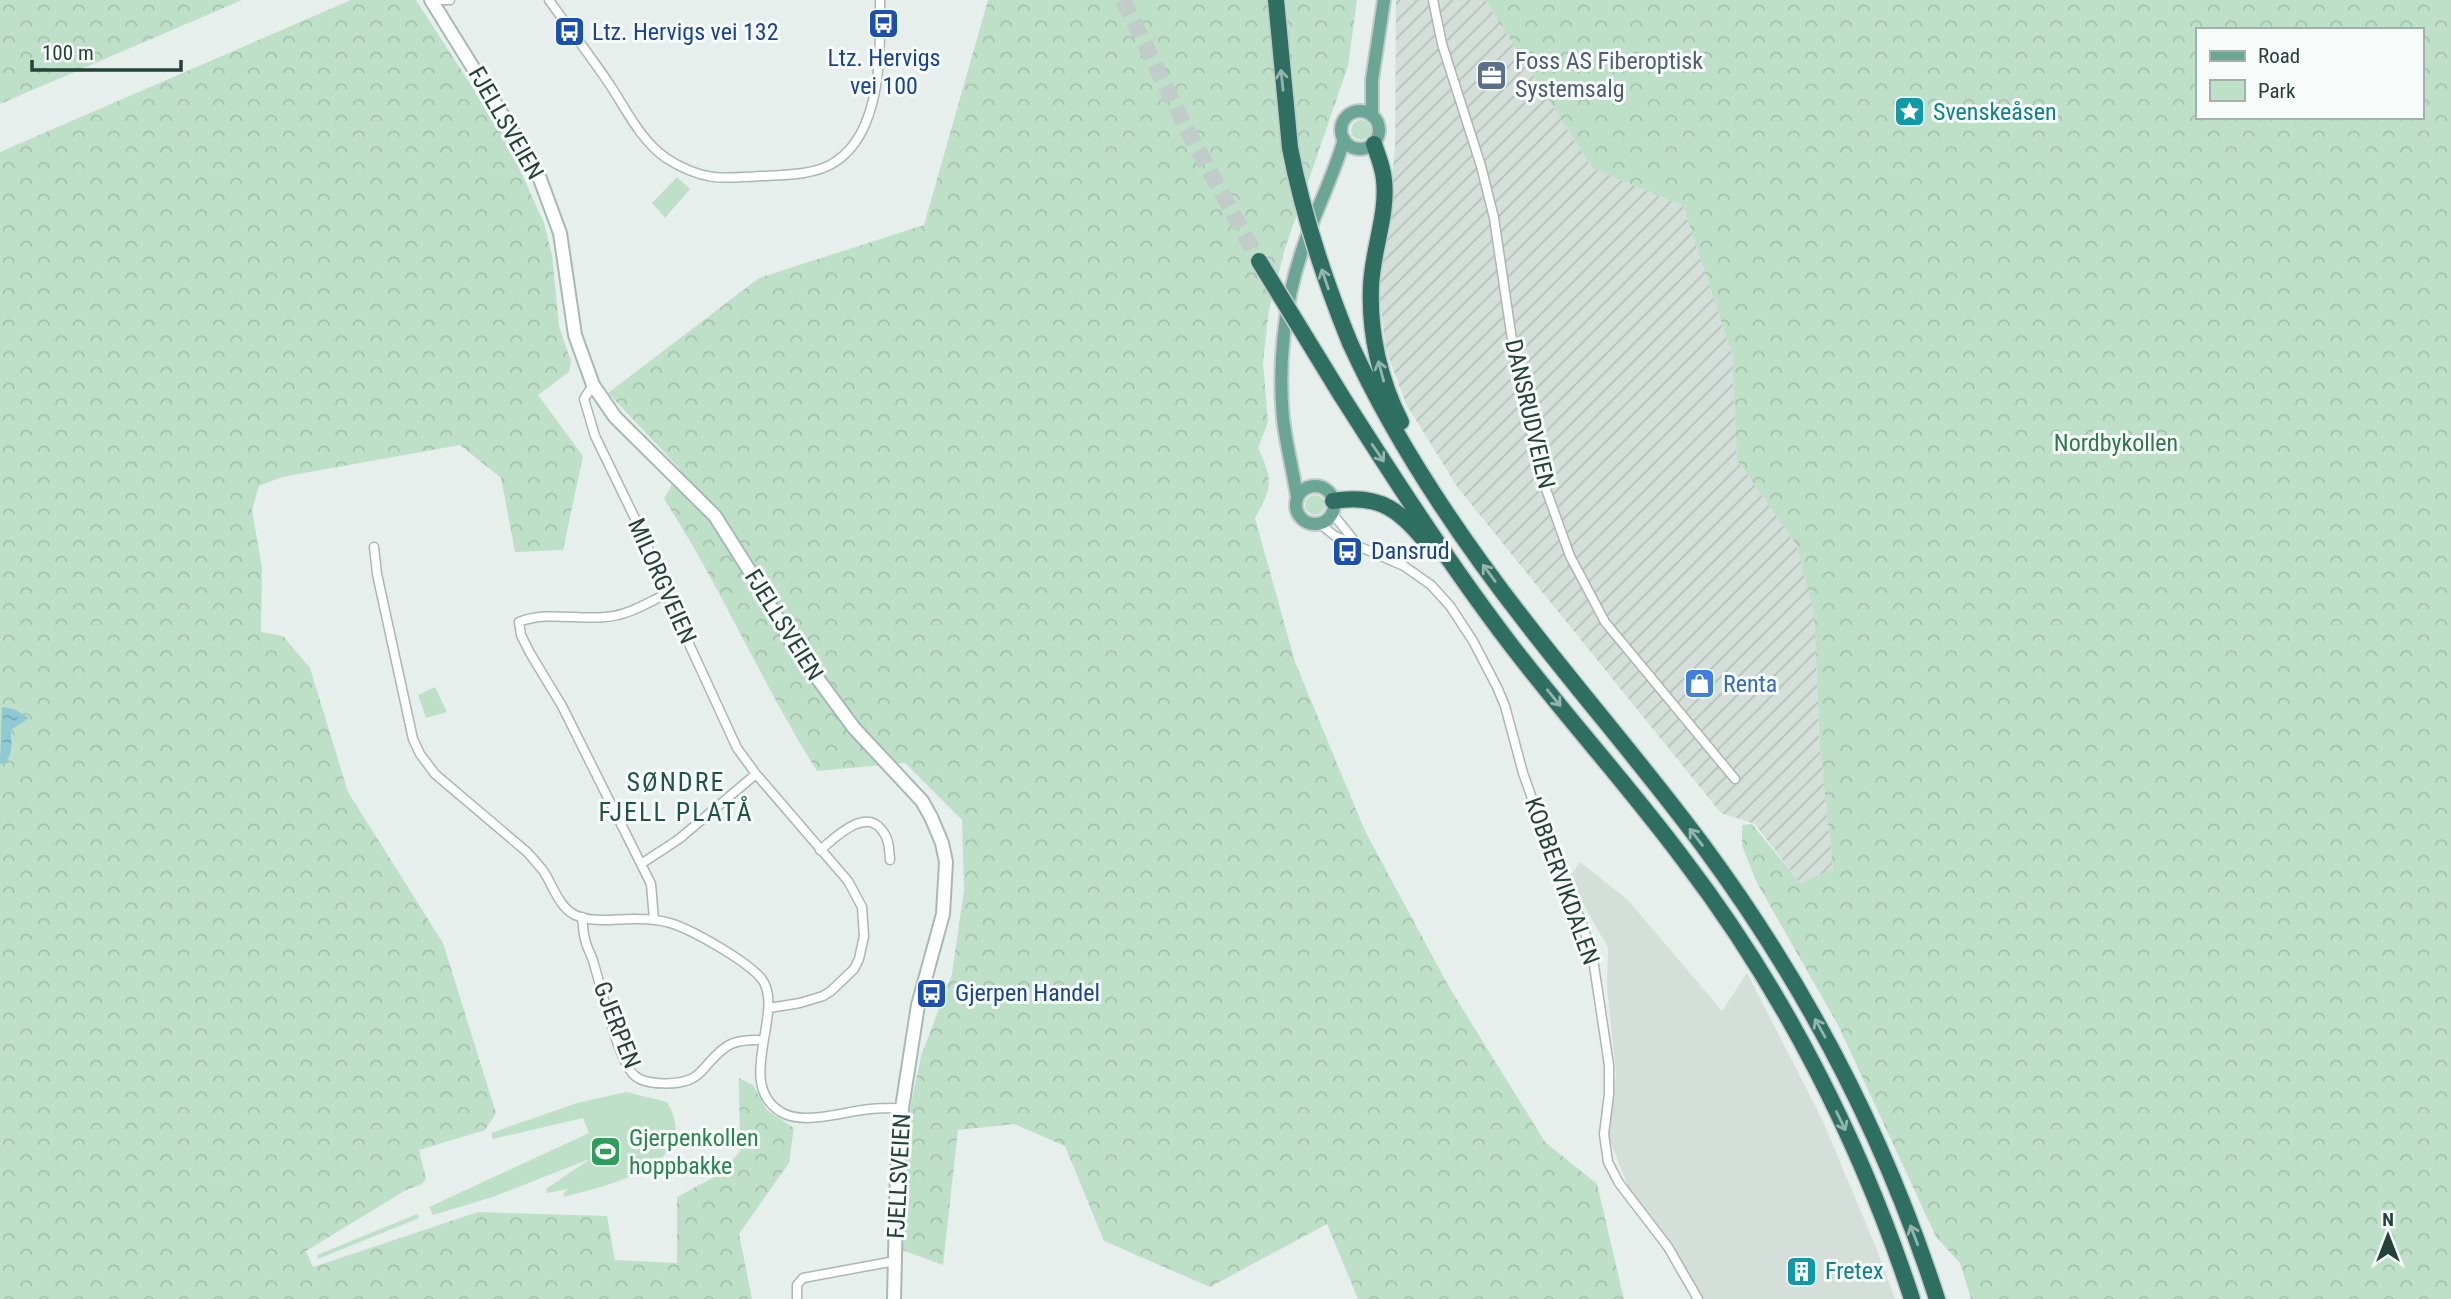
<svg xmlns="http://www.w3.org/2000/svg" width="2451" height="1299" font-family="'Roboto Condensed',sans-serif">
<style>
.built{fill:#d4dfda}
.industrial{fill:url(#industrial-furrows)}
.green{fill:#bfe0c8}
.forest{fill:url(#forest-crowns);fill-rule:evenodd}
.water{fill:url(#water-ripples)}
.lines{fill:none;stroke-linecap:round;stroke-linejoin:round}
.highway-tunnel{stroke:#bfccc8;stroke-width:16;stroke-dasharray:16 8;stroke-linecap:butt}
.street-casing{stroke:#a8b8b2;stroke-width:11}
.secondary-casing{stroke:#a4bbb3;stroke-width:16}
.primary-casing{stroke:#c2cac8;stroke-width:16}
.highway-casing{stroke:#c2cac8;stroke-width:19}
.street{stroke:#fff;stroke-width:8}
.secondary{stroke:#fff;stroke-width:12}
.primary{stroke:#6aa596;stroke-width:12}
.highway{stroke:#2f6f62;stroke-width:16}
.highway-bridge-casing{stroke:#c2cac8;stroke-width:19;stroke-linecap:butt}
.highway-bridge{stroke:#2f6f62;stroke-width:16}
.oneway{stroke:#93b5ae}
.labels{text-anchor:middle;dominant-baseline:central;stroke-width:6;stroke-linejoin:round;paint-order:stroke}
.transit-label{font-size:24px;fill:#164399;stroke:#f7fbf9;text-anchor:start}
.service-label{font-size:24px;fill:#4e5e75;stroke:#f7fbf9;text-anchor:start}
.culture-label{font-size:24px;fill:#0d838f;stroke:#f7fbf9;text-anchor:start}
.street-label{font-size:24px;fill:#24423a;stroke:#f7fbf9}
.park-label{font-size:24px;fill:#2d7a4b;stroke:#f7fbf9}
.shop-label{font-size:24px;fill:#366cbe;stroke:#f7fbf9;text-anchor:start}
.leisure-label{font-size:24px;fill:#27864d;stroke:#f7fbf9;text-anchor:start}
.neighbourhood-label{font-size:26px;letter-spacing:2px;fill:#1f5548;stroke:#f7fbf9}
</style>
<defs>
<pattern id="industrial-furrows" width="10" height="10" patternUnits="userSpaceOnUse" patternTransform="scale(1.75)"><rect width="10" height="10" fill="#d4dfda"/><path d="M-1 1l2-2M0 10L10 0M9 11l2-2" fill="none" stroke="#b6c1bc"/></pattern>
<pattern id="forest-crowns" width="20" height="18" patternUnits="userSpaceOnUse" patternTransform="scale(1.75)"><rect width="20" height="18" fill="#bfe0c8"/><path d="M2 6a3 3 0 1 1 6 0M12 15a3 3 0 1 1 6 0" fill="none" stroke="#a4c1ad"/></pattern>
<pattern id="water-ripples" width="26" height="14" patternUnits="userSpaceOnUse" patternTransform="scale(1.75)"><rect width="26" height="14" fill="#8ec9d4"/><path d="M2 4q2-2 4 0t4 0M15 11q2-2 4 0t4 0" fill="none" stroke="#74a5ad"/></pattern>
</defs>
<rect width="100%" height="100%" fill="#e6efeb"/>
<!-- built -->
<path class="built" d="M1580,862l48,38 94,111 25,-38 75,146 55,131 18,49h-193l-33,-57 -41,-55 -20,-52 8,-61 -9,-87 1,-39 -39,-70z"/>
<!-- industrial -->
<path class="industrial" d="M1396,0h89l107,168 91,38 49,148 5,106 60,86 17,69 6,134 13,120 -33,14 -45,-59 -34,-11 -263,-325 -52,-84 -20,-54 -7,-55 16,-145z"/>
<!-- green -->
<path class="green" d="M1351 130a10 10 0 1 1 20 0a10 10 0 1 1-20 0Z
M677,177l13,12 -25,29 -13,-15z
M1305 505a10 10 0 1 1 20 0a10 10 0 1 1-20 0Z
M435,687l12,25 -21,6 -8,-23z
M626,1092l41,10c38,64 -60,83 -103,95l-1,-3 5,-5 -21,4 -1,-4 44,-30 -97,38 -60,18 -4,-8 160,-74 -6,-15 -90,21 -2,-6 86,-30z
M417,1214l2,4 -101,41 -1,-4z"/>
<!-- forest -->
<path class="forest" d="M0,0h242l-242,104z
M351,0h65l91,141 37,82 8,32 7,71 12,35 -2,11 -31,23 45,61 -20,94 -48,2 -14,-74 -41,-33 -178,32 -23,9 -7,24 10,58 -1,64 22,4 27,32 38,124 95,151 53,170 -11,17 -66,20 7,29 -4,5 -16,6 -100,61 7,16 165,-55 129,4 8,44 62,3v-66l45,-24 18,-22 -1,-73 14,7 14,25 27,18 -5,35 -50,71 13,65h-752v-1147z
M988,0h369l-9,66 -63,183 -16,61 -6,53 5,59 -10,26c15,32 15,39 -3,70l40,144 70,169 84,156 96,155 52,42 27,115h-266l-31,-75 -117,63 -106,-46 -39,-95 -51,-22 -56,6 -15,135 -41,-15 7,-136 12,-58 31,-82 12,-84 -2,-70 -57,-57 -88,8c-56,-88 -96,-185 -153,-272l16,-30 -72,-76 151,-115 165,-53z
M1485,0h966v1299h-480l-11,-36 -24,-26 -98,-212 -81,-142 -15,-37v-21l10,-1 48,59 33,-14 -13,-120 -6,-134 -17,-69 -60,-86 -5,-106 -49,-148 -91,-38zM2197,30h224v87h-224z"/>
<!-- water -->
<path class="water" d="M2,707l12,2 15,9 -18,12c0,13 3,22 -6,33l-5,1z"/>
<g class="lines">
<!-- highway-tunnel -->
<path class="highway-tunnel" d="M1123,0l62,126 74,135"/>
<defs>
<path id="street" d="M436,0h14
M549,0c19,27 40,54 59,82 17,25 32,58 58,76 35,23 57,21 96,18 23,-1 54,-1 73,-14 47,-30 46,-112 45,-162
M1433,0l9,44 39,122 13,52 21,142 15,68 17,64 23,64 35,66 130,157
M593,385l-9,14 11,37 48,99 23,59 71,154 19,26 92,107 14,26 2,29 -5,23 -5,10 -23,22 -8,5 -23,7 -31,5
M1332,513l24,30
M1320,524l15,12 69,30 27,19 19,21 23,35 24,46 8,19 18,67 16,45 44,108 10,33 16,106v29l-5,40 4,28 11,21 49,64 30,52
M374,547l3,27 36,165 7,15 15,20 92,78c6,7 12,13 17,20 9,14 15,35 31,43 19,9 43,3 63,4 11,0 22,1 32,4 23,7 75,37 91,55 26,32 -28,105 20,134 22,14 64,-1 89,-3 11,-1 21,-1 32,-1
M820,850c15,-12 44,-42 61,-21 8,9 8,18 9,31
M641,864l38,-25 77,-65
M582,917c1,7 1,15 3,22 1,8 7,16 9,25 7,23 24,96 40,111 11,11 44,10 57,4 7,-3 12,-9 16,-14 19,-22 27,-26 56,-25
M654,920l-3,-36 -89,-178 -32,-53 -9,-18 -2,-13c27,-11 58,-2 86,-5 22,-1 42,-14 61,-23
M797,1299v-14l6,-7 92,-17"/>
<path id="secondary" d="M431,0l90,145 19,34 20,54 15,102 18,50 22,32 100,99 34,54 44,75 61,83 68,73 9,16 11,26 4,19 -3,52 -25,91 -16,103 -5,63 -3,128"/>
<path id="primary" d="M1341 130a19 19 0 1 1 38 0a19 19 0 1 1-38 0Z
M1372,116v-36l12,-80
M1296 505a19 19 0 1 1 38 0a19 19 0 1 1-38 0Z
M1297,497c-4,-27 -11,-53 -14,-79 -5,-53 1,-113 18,-164 12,-39 32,-75 43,-115"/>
<path id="highway" d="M1276,0l14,148
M1374,144c4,12 9,23 10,36 4,35 -12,71 -13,107 -2,46 9,94 30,135
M1350,343c46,101 109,194 178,282 58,75 120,146 176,222 101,137 181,290 233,452
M1341,395c54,85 109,170 170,250 56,73 118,141 173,215 100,131 177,283 228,439
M1333,501c50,-8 68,11 98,47"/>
</defs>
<!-- street casing -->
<use href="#street" class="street-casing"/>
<!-- secondary casing -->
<use href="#secondary" class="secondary-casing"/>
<!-- primary casing -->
<use href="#primary" class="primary-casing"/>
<!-- highway casing -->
<use href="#highway" class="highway-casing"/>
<!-- street -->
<use href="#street" class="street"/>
<!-- secondary -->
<use href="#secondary" class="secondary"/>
<!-- primary -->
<use href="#primary" class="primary"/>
<!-- highway -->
<use href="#highway" class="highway"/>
<defs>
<path id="highway-bridge" d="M1290,148c13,67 34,131 60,195
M1259,261l82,134"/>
</defs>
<!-- highway-bridge casing -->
<use href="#highway-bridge" class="highway-bridge-casing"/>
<!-- highway-bridge -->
<use href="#highway-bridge" class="highway-bridge"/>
</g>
<!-- one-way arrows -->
<defs><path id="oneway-shaft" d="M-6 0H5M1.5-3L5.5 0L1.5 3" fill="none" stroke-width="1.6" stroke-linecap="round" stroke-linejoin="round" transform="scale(1.75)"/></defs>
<g class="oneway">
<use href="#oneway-shaft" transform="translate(1282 80) rotate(-96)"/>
<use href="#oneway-shaft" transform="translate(1325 279) rotate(-109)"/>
<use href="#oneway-shaft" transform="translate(1381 371) rotate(-105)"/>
<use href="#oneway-shaft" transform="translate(1378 453) rotate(56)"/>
<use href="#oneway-shaft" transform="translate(1489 573) rotate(-126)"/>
<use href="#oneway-shaft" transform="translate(1554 698) rotate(51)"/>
<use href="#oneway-shaft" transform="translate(1696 837) rotate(-128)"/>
<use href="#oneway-shaft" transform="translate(1820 1028) rotate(-119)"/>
<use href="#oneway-shaft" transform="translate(1841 1121) rotate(64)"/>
<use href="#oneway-shaft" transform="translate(1914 1235) rotate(-111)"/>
</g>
<!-- icons -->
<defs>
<symbol id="bus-square" viewBox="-11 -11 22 22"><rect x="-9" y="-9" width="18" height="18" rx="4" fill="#1a4fb4" stroke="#f7fbf9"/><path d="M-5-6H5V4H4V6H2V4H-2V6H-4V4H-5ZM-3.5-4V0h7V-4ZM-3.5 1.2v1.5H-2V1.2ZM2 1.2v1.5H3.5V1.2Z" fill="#fff"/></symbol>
<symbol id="office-square" viewBox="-11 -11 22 22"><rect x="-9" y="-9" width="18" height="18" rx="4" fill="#5c6f8a" stroke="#f7fbf9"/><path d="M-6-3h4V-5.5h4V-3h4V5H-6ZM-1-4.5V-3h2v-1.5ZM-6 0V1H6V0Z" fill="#fff"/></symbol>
<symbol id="sight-square" viewBox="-11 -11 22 22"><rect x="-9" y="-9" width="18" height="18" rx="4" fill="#0f9aa8" stroke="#f7fbf9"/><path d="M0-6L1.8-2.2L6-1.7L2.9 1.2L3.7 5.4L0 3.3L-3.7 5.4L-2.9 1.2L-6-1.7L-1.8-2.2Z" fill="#fff"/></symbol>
<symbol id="shop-square" viewBox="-11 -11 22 22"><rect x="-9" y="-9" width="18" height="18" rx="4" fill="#3f7fe0" stroke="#f7fbf9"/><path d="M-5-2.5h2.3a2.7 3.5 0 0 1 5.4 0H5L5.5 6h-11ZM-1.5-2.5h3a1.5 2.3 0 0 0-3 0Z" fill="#fff"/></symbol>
<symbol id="stadium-square" viewBox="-11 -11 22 22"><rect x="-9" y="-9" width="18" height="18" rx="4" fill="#2e9e5b" stroke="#f7fbf9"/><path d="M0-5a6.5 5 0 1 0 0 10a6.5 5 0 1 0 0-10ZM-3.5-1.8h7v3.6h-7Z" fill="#fff"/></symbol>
<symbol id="building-square" viewBox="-11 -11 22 22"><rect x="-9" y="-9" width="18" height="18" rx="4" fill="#0f9aa8" stroke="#f7fbf9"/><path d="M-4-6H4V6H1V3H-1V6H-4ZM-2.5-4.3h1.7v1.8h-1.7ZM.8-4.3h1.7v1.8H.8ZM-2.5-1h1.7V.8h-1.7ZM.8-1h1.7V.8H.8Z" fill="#fff"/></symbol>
</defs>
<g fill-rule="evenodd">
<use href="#bus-square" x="866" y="6" width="35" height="35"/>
<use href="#bus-square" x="552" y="14" width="35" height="35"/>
<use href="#office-square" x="1474" y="58" width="35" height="35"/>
<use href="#sight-square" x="1892" y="94" width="35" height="35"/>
<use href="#bus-square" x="1330" y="534" width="35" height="35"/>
<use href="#shop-square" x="1682" y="666" width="35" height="35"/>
<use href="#bus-square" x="914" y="976" width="35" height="35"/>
<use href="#stadium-square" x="588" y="1134" width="35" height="35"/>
<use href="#building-square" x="1784" y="1254" width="35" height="35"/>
</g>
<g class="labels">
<!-- transit labels -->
<g class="transit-label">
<text x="592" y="32">Ltz. Hervigs vei 132</text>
<text x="884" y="58" text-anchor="middle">Ltz. Hervigs<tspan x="884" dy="28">vei 100</tspan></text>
<text x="1371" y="551">Dansrud</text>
<text x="955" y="993">Gjerpen Handel</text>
</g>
<!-- service labels -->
<g class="service-label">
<text x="1515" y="61">Foss AS Fiberoptisk<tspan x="1515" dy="28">Systemsalg</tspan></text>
</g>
<!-- culture labels -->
<g class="culture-label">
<text x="1933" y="112">Svenskeåsen</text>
<text x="1825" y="1271">Fretex</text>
</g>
<!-- street labels -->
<g class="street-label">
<text transform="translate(506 123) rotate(60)">FJELLSVEIEN</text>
<text transform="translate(1530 414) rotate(77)">DANSRUDVEIEN</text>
<text transform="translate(662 581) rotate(66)">MILORGVEIEN</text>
<text transform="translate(784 625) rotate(58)">FJELLSVEIEN</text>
<text transform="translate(1562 881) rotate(70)">KOBBERVIKDALEN</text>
<text transform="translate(617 1025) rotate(69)">GJERPEN</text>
<text transform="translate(899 1176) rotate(-87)">FJELLSVEIEN</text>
</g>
<!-- park labels -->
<g class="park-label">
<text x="2116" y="443">Nordbykollen</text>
</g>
<!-- shop labels -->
<g class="shop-label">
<text x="1723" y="684">Renta</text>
</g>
<!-- leisure labels -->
<g class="leisure-label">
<text x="629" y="1138">Gjerpenkollen<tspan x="629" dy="28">hoppbakke</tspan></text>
</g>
<!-- neighbourhood labels -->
<g class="neighbourhood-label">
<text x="676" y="782">SØNDRE<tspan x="676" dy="30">FJELL PLATÅ</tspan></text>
</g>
</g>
<!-- legend -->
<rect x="2196" y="28" width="228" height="91" fill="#f7fbf9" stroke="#a3b1ad" stroke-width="2"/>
<rect x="2210" y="51" width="35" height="10" fill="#6aa596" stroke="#a3b1ad" stroke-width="2"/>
<text x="2258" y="63" font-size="21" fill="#24423a">Road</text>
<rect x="2210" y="80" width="35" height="21" fill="#bfe0c8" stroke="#a3b1ad" stroke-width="2"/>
<text x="2258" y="98" font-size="21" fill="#24423a">Park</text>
<!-- north arrow -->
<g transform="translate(2388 1236)" stroke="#f7fbf9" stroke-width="5" paint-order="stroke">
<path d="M0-5L12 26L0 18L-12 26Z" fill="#24423a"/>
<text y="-10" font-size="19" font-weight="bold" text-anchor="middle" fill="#24423a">N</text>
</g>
<!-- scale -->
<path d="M32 60v10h149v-10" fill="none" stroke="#24423a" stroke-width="3.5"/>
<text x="42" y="60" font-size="21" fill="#24423a" stroke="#f7fbf9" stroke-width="5" paint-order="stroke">100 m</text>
</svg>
